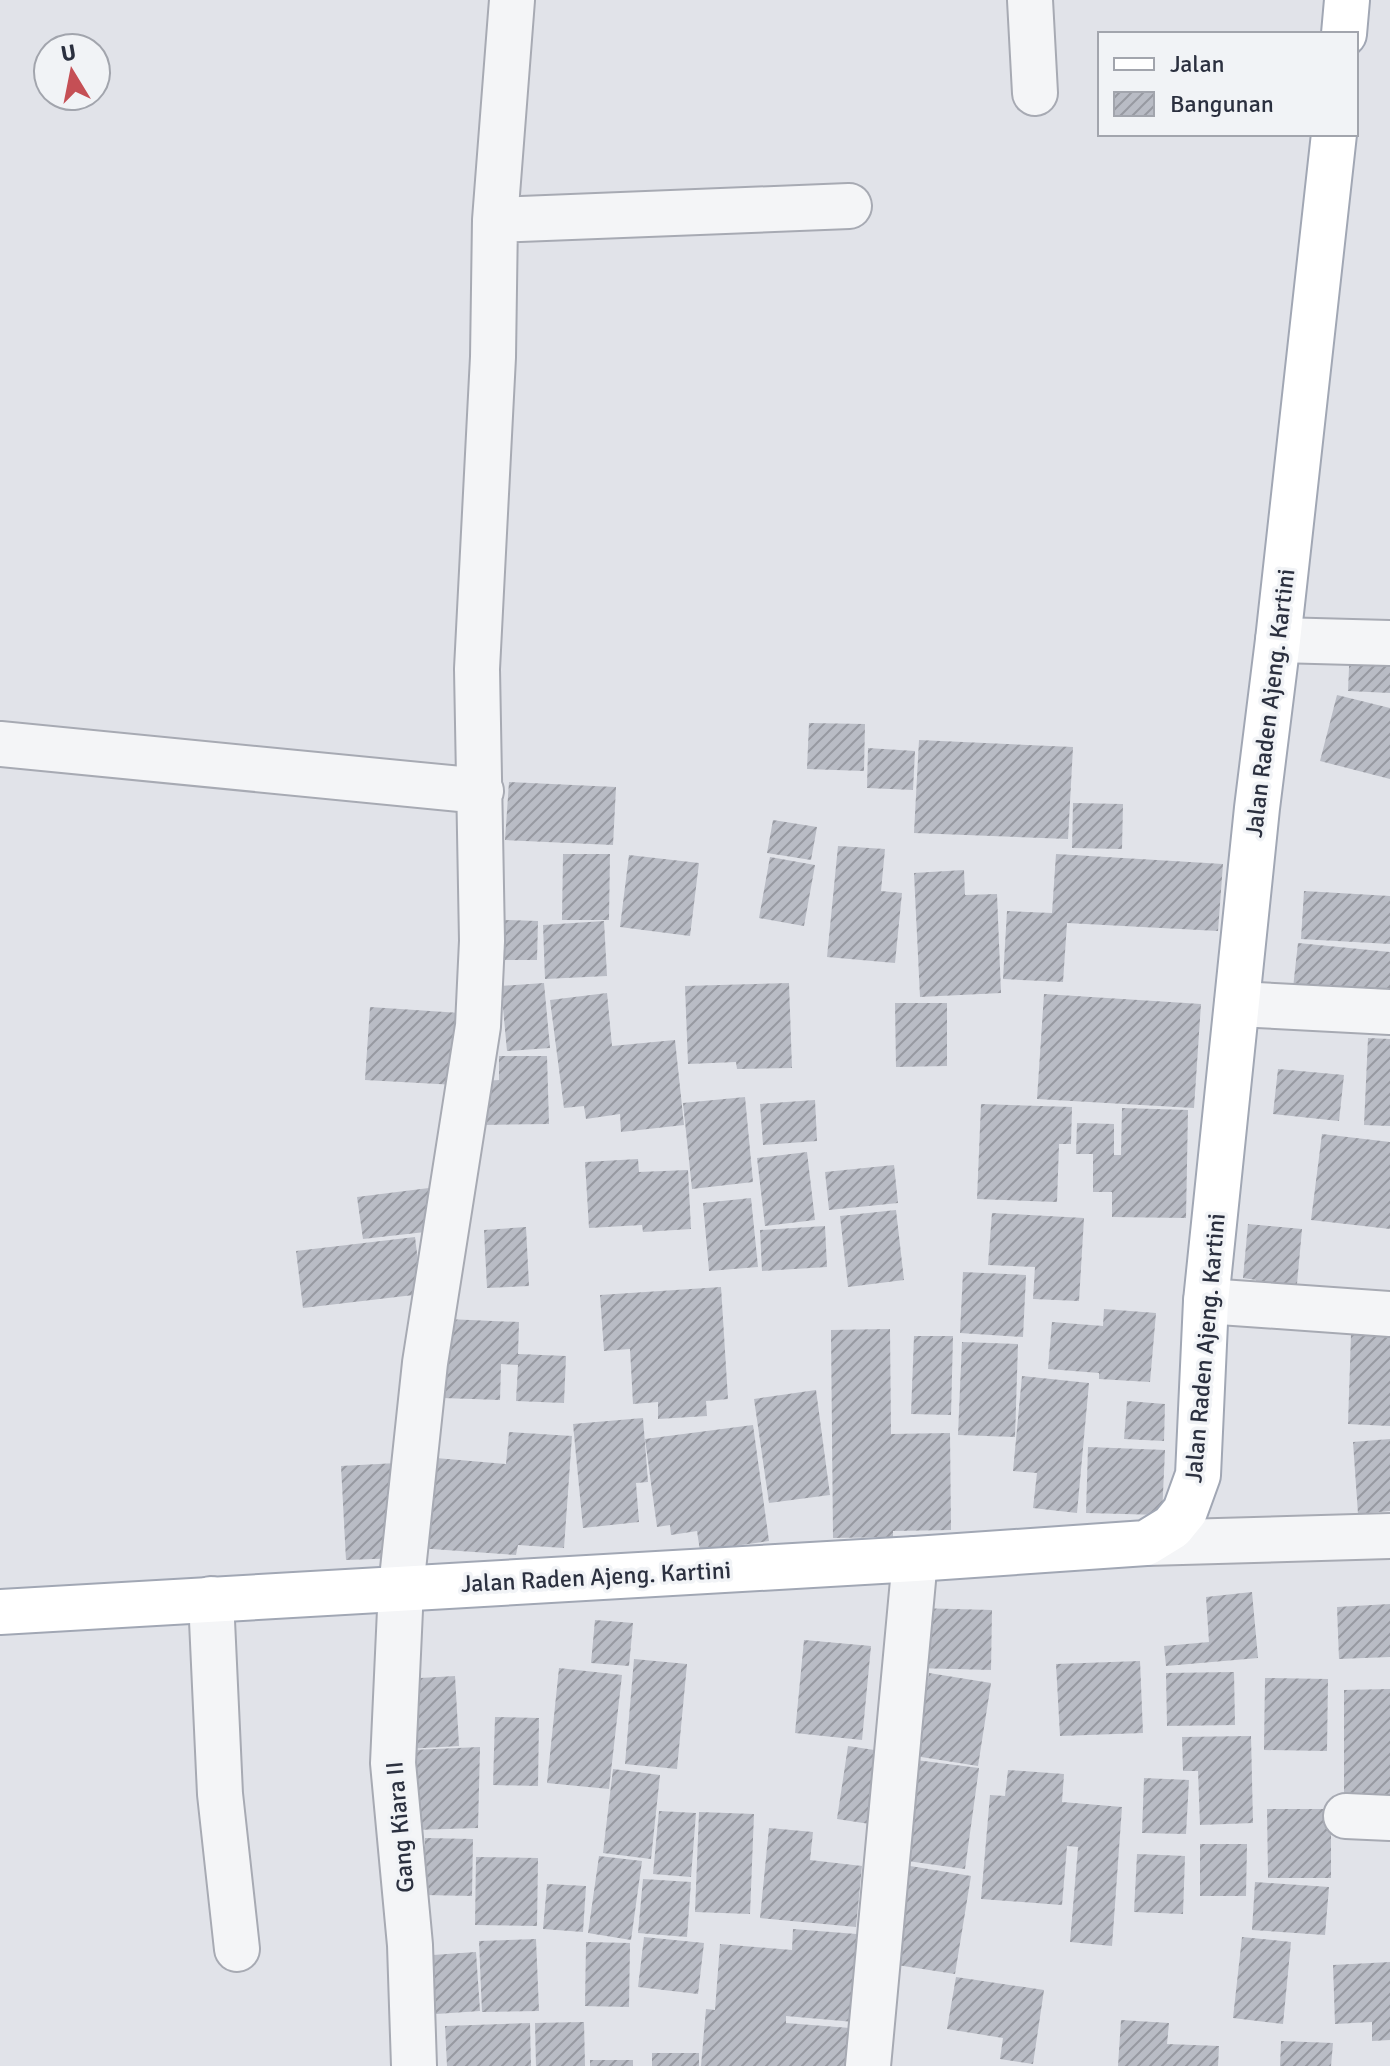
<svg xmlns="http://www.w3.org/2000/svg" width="1390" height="2066" font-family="Signika,sans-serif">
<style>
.building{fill:url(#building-hatch)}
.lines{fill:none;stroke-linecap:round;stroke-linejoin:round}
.minor-casing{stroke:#a7aab3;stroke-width:48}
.major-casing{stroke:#a1a7b4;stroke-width:48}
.minor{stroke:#f4f5f7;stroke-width:44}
.major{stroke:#fff;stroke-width:44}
.labels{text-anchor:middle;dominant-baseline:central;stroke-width:7;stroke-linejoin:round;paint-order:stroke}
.street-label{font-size:24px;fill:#2b303f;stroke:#f1f3f6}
</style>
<defs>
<pattern id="building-hatch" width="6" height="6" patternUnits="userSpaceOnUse" patternTransform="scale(2)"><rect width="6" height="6" fill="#b9bcc5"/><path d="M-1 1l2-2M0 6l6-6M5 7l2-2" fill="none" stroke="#9799a1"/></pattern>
</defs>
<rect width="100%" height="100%" fill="#e1e3e9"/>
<!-- building -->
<path class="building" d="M1350,645l40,1v47l-42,-2z
M1337,695l53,13v71l-70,-18z
M809,723l56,1 -1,47 -57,-2z
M919,740l154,7 -5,92 -154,-6z
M868,748l47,3 -2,39 -46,-2z
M509,782l107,5 -3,58 -108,-5z
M1073,803l50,1 -1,45 -50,-1z
M773,820l44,7 -6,33 -44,-7z
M838,846l47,3 -4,42 21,2 -7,70 -68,-6z
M563,854h47l-1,66h-47z
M1056,854l167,10 -5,67 -151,-8 -4,59 -60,-3 4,-68 45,2z
M629,855l70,8 -9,73 -70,-9z
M770,857l45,8 -11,61 -45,-8z
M964,870l1,25 32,-1 4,99 -81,4 -6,-124z
M1304,891l86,5v48l-89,-5z
M504,920l34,1 -1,39h-34z
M604,921l3,55 -62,3 -2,-54z
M1298,943l92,9v54l-98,-9z
M544,983l6,65 -43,3 -6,-65z
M789,983l3,85 -55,1 -1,-7 -48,2 -3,-78z
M607,993l5,53 63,-6 9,85 -63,7 -1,-18 -34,5 -2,-13 -20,2 -14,-108z
M1044,994l157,10 -7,104 -157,-9z
M895,1003h52v63l-51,1z
M370,1007l90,6 -4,72 -91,-5z
M1368,1038l22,1v87l-26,-1z
M499,1056h48l2,68 -66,1v-44l16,-1z
M1278,1069l66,6 -5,46 -66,-7z
M745,1097l8,85 -61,7 -9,-86z
M815,1100l2,41 -54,4 -3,-41z
M981,1104l91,3 -1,37h-12l-2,58 -80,-3z
M1122,1108l66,2 -2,108 -74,-1v-25h-19v-38h-17l1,-31 37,1v31h7z
M1322,1134l68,8v87l-79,-9z
M807,1152l8,68 -50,6 -8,-68z
M638,1159l1,13 49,-2 3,59 -48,3 -1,-7 -53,3 -4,-66z
M894,1165l4,38 -69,7 -4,-38z
M429,1188l5,43 -71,8 -6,-42z
M751,1198l7,69 -49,4 -6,-68z
M896,1210l8,70 -56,7 -8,-71z
M992,1213l92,5 -5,83 -46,-2 2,-32 -47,-2z
M1248,1224l54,5 -5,55 -13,-1 -1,12 -27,-2v-13l-13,-2z
M825,1226l2,41 -65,4 -2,-41z
M526,1227l3,59 -42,2 -3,-58z
M415,1237l7,57 -119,14 -7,-57z
M963,1272l63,3 -3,62 -63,-4z
M721,1287l7,112 -22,2 1,15 -49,3v-17l-25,2 -3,-55 -26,2 -4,-56z
M1104,1309l52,4 -6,69 -51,-3v-6l-51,-4 4,-47 51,4z
M447,1319l72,3 -1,32 48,2 -2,47 -48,-2 2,-36 -17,-1 -1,36 -57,-2z
M890,1329l1,105 59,-1 1,97 -58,1v6l-60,1 -2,-208z
M1351,1334l39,1v91l-42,-2z
M914,1336h39l-2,79 -40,-1z
M962,1342l56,2 -3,93 -57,-2z
M1022,1376l67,7 -12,130 -44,-5 4,-35 -24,-2z
M816,1390l14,105 -61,8 -15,-104z
M1127,1401l38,3 -1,37 -40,-2z
M643,1418l5,64 -12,1 3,39 -56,6 -10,-104z
M753,1425l16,116 -69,10 -3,-20 -26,4 -1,-10 -13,2 -12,-88z
M509,1432l63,4 -8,112 -46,-3 -2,10 -99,-7 7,-91 82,7z
M1390,1439v72l-32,3 -5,-72z
M1088,1447l77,3 -3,65 -76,-2z
M397,1463l5,95 -56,2 -5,-94z
M1252,1592l6,66 -92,8 -2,-20 45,-4 -3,-45z
M1390,1604v53l-51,2 -2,-52z
M916,1608l76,2 -1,60 -76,-2z
M595,1620l38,3 -4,43 -38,-3z
M804,1640l67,6 -9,94 -67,-7z
M634,1659l53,5 -10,105 -52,-5z
M1140,1661l3,72 -83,3 -4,-72z
M559,1668l63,7 -13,114 -62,-6z
M1234,1672l1,53 -68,1 -1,-53z
M929,1673l62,10 -13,83 -63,-10z
M455,1676l4,70 -52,3 -4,-70z
M1265,1678l63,1 -1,72 -63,-1z
M1390,1689v119l-46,1v-119z
M495,1717l44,1 -1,68 -45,-1z
M1251,1736l2,87 -53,2 -2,-54h-15l-1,-34z
M848,1746l46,7 -11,73 -46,-7z
M480,1747l-2,81 -64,2 -2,-80z
M908,1759l71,9 -14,101 -72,-10z
M613,1769l47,6 -9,84 -48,-6z
M1008,1770l56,4 -2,28 60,5 -10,139 -42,-4 8,-95 -11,-1 -5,59 -81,-6 9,-104 15,1z
M1144,1778l45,2 -3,54 -44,-1z
M1267,1809h64v69h-63z
M659,1811l37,2 -5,64 -38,-3z
M699,1812l55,2 -4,100 -55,-2z
M769,1828l44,4 -3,28 52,6 -6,61 -96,-9z
M425,1838l48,1 -1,57 -47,-1z
M1200,1844h47l-1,52h-46z
M1137,1854l48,2 -2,58 -49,-2z
M599,1856l43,5 -11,79 -43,-7z
M476,1857l62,1 -1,68 -62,-1z
M898,1864l73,12 -16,98 -58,-9z
M643,1879l48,3 -4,55 -49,-4z
M1255,1882l74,5 -4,48 -73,-5z
M547,1884l39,2 -3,46 -40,-3z
M793,1929l76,6 -15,87 -68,-6v7l64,5 -4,38h-145l5,-57 9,1 5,-66 72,6z
M644,1937l60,6 -6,51 -60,-7z
M1242,1937l49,5 -8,82 -50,-6z
M536,1939l3,72 -57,1 -3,-71z
M586,1942l44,1 -1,64 -44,-1z
M476,1952l4,59 -44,3 -3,-59z
M1390,1962v78l-18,1v-19l-37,2 -2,-59z
M956,1977l88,13 -11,74 -33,-5 3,-21 -56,-9z
M1121,2020l48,3 -2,21 52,2 -1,20h-100z
M584,2022l1,44h-49l-1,-43z
M530,2023l1,43h-84l-2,-40z
M1281,2041l52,2 -2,23h-51z
M652,2053h47v13h-47z
M590,2060h43v6h-43z"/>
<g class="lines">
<defs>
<path id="minor" d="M1030,0l5,93
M495,220l354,-14
M1278,640l112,3
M0,744l481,47
M1237,1004l153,8
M1206,1301l184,13
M1146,1543l244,-7
M211,1599l9,195 17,155
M1346,1816l44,2
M414,2066l-4,-121 -17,-182 8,-175 24,-225 53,-337 4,-85 -5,-272 16,-312 2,-137 17,-220
M868,2066l47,-507"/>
<path id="major" d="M1344,34l3,-34
M0,1612l915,-53 231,-16 26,-16 13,-16 13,-36 8,-174 51,-493 21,-168 56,-506"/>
</defs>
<!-- minor casing -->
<use href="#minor" class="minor-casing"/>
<!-- major casing -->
<use href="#major" class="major-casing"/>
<!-- minor -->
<use href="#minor" class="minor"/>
<!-- major -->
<use href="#major" class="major"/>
</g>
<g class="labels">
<!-- street labels -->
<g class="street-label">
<text transform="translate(1270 703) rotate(-83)">Jalan Raden Ajeng. Kartini</text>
<text transform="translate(1205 1348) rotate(-85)">Jalan Raden Ajeng. Kartini</text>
<text transform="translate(596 1577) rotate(-3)">Jalan Raden Ajeng. Kartini</text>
<text transform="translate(400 1827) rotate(-95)">Gang Kiara II</text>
</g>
</g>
<!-- legend -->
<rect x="1098" y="32" width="260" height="104" fill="#f1f3f6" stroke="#a2a5ad" stroke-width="2"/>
<rect x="1114" y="58" width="40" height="12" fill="#ffffff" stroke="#a2a5ad" stroke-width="2"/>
<text x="1170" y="72" font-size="24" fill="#2b303f">Jalan</text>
<rect x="1114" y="92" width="40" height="24" fill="url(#building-hatch)" stroke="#a2a5ad" stroke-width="2"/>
<text x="1170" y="112" font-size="24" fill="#2b303f">Bangunan</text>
<!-- north arrow -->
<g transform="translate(72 72) rotate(350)"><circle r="38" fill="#f1f3f6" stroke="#a2a5ad" stroke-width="2"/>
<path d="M0-6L14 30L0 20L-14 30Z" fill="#c54f55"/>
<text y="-12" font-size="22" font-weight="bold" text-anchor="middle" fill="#2b303f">U</text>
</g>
</svg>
